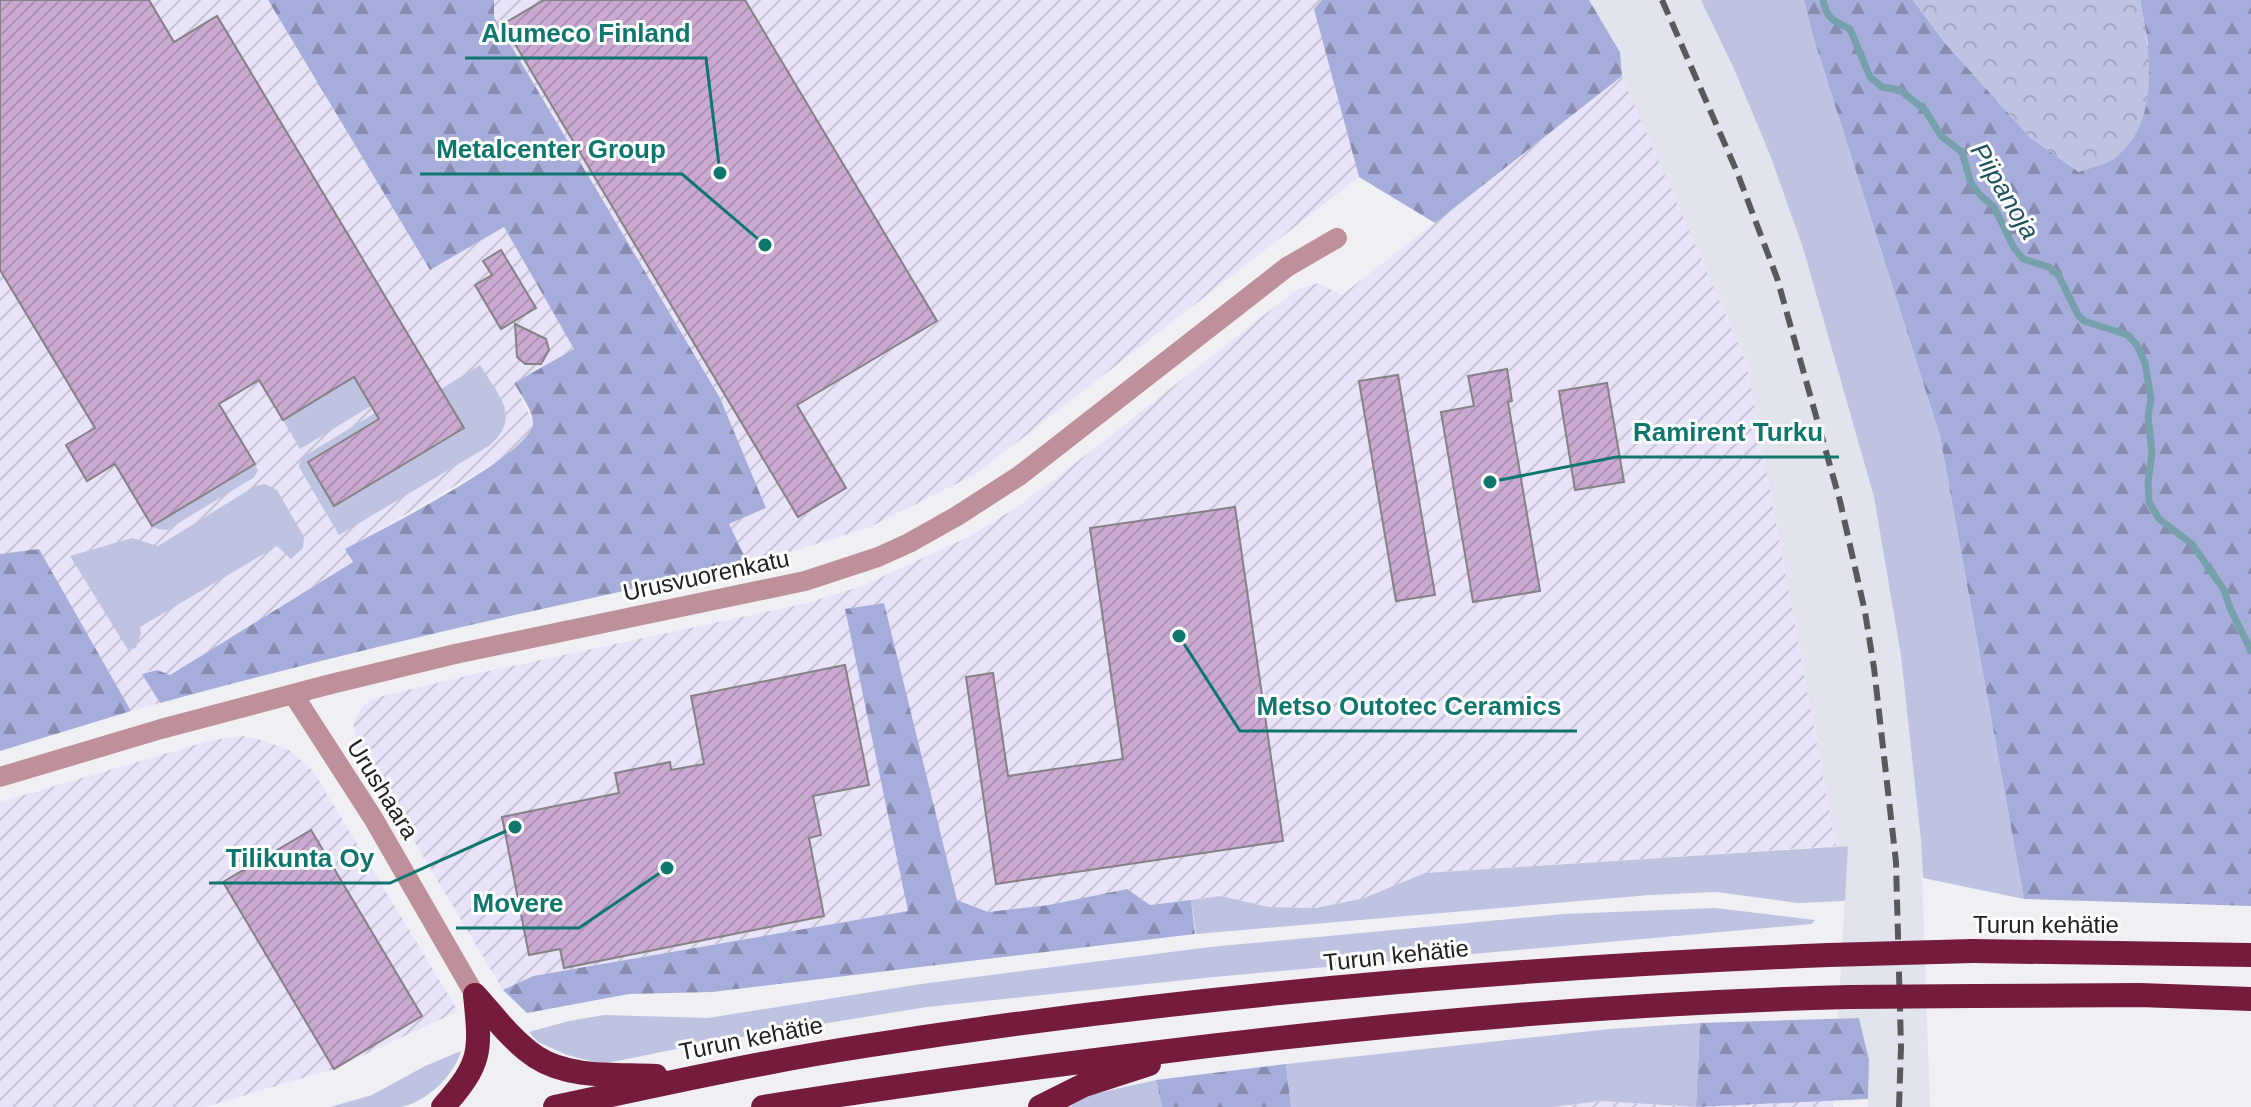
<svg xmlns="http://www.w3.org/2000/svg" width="2251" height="1107" font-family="Arial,sans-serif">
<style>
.industrial{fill:url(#industrial-furrows)}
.built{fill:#e1e3ed}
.grass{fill:#bfc3e2}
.forest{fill:url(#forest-firs)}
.park{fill:url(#park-crowns)}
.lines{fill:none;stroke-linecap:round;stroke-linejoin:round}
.stream{stroke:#76a1ac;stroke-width:7}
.building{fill:url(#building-hatch);stroke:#848284;stroke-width:2}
.minor{stroke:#bd909a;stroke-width:20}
.highway{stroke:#751b3b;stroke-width:24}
.rail{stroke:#59595c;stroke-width:6;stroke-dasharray:16 8;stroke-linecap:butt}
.highway-bridge{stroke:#751b3b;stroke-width:24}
.labels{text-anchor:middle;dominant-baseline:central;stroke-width:6;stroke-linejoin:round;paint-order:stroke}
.street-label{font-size:24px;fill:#212123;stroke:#fff}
.water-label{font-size:26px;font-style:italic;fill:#1e525e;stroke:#fff}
.leader{fill:none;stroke:#0f766e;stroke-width:3}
.callout-dot{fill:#0f766e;stroke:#fff;stroke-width:3}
.callout-label{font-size:26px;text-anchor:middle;font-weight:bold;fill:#0f766e;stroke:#fff;stroke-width:6;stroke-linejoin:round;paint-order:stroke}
</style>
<defs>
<pattern id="industrial-furrows" width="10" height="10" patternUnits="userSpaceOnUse" patternTransform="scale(2)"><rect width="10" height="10" fill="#e9e3f9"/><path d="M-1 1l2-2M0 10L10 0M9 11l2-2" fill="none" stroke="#c8c2d5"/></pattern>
<pattern id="forest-firs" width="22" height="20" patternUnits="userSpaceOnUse" patternTransform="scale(2)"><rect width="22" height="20" fill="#a7adda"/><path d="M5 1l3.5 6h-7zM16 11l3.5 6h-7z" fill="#888cb0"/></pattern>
<pattern id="park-crowns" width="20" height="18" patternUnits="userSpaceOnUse" patternTransform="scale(2)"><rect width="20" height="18" fill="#bfc3e2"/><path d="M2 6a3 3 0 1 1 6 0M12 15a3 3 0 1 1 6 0" fill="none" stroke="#a4a7c2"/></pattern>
<pattern id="building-hatch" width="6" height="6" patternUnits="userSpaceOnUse" patternTransform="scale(2)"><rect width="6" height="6" fill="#caaad2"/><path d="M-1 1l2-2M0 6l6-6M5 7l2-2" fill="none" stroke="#ad92b4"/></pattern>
</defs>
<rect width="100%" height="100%" fill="#f0f0f4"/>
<!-- industrial -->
<path class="industrial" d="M0,0h268l162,270 74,-43 70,122 -60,34 19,39 -2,10 -21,22 -164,95 7,13 -183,113 -19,-5 -8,4 17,29 -29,8 -92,-161 -39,4z
M494,0h828l-8,9 45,168 -383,297 -106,53 -121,38 -20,-41 37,-16 -46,-110 -226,-381z
M1622,76l124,286 90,484 -411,27 -61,25 -48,10 -47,-1 -48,-11 -71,9h-101l-61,7 -31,-12 -73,-297 -39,7 64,301 -376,65 -30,14 -146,-244 -4,-23 11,-19 14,-7 92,-22 338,-72 57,-18 101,-47 48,-29 45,-33 237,-186 22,-7 24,12z
M242,736l16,3 31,11 24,21 145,240 -124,58 -129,38h-205v-305l212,-62z
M1834,1100l-1,7h-279l46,-6 96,6z"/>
<!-- built -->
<path class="built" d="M1589,0h112l33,69 36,86 33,93 71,249 27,159 20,185 9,266h-62l1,-47 -10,-42h-21l10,-172h-12l-90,-484 -124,-286 -2,-25z"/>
<!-- grass -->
<path class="grass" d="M1701,0h103l8,33 128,403 84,463 -101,-21 -2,-37 -20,-185 -27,-159 -71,-249 -33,-93 -36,-86z
M480,365c18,30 43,52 9,81l-150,89 -40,-68 2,-9 74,-45 4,6 -71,43 26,44 130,-77 -23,-40z
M354,377l17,29 -71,43 -17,-29z
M255,464l3,7 -5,7 -86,52 -9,-1 -6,-3z
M265,484l12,6 27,47 -1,11 -12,11 -14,-13 -137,81 1,6 -5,15 -8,2 -58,-94 62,-18 26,8 97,-60z
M1848,846l-3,55 -47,2 -82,-11 -66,3 -454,39 -5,-34 30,-4 48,11 47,1 48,-10 61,-25z
M1715,908l100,12 -3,4 -598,53 -287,30 -211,34 -114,23 -35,-9 -29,-13 -9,-10 40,-11 35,-6 104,3 213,-34 289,-37 354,-33z
M1700,1023l-4,84 -96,-6 -46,6h-263l-5,-43 324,-35z
M461,1051c-8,26 -33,49 -59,56 -19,0 -51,0 -72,0l42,-12 53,-29z
M1156,1080l6,27h-98l29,-13z"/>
<!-- forest -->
<path class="forest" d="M268,0h226v17l226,381 46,110 -37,16 20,41c-198,40 -394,85 -589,138l-18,-29 15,-4 13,5 183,-113 -8,-13c30,-16 192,-97 188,-127 -1,-13 -13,-28 -19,-39l60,-34 -70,-122 -74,43z
M1322,0h267l31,52 2,24 -187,147 -76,-46 -45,-168z
M1804,0h109l33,44 84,93 49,35 69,-128 -8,-44h111v906l-227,-7 -84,-463 -128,-403z
M39,549l92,162 -131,40v-197z
M884,603l73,297 31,12 61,-7 78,-16 23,16 41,-5 4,34 -483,58 -83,2 -102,19 -24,-23 30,-14 375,-65 -63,-302z
M1859,1018l10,42 -1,39 -172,8 4,-84z
M1286,1064l5,43h-129l-6,-27z"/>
<!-- park -->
<path class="park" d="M1913,0h227c10,51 22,122 -26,159 -9,6 -25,9 -35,13l-49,-35 -84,-93z"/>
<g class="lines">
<!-- stream -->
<path class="stream" d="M1823,0c4,19 10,21 27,29l20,48 12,10 18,3 25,20 16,26 21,16 9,31 9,12 14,12 20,41 9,11 26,8 10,9 19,39 6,6 44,14 9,10 8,18 6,36 -3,17 4,37 -4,29 1,20 10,17 33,25 32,46 6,18 21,43"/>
</g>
<!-- building -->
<path class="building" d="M0,0h149l25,42 43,-26 247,412 -130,78 -26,-44 71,-43 -25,-42 -71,43 -24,-40 -40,24 36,60 -103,62 -37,-62 -28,17 -21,-36 29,-17 -95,-158z
M544,0h201l192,321 -140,84 49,83 -48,29 -295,-493z
M501,250l35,58 -35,21 -26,-44 17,-10 -9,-14z
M515,324l31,15 3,11 -8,14h-16l-8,-7z
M1507,369l5,32 -4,1 32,189 -67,11 -32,-190 33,-6 -6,-30z
M1398,375l37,220 -39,6 -37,-220z
M1607,383l17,99 -49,8 -16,-99z
M1235,507l48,334 -287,43 -30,-207 27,-4 15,103 115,-17 -33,-231z
M845,665l24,120 -56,11 8,39 -12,3 15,78 -260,52 -4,-19 -31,6 -27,-138 117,-24 -4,-20 55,-11 1,8 33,-6 -13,-68z
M311,830l111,186 -88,53 -111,-187z"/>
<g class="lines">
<!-- minor -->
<path class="minor" d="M293,694l80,124 102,177
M0,777l161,-48 166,-44 128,-31 350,-73 73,-24 31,-14 48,-27 62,-40 268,-209 50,-29"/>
<!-- highway -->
<path class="highway" d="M1973,951l278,4
M475,995c19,21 37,46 61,62 34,22 81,17 120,19
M1975,996l165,-1 111,4
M443,1107c39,-44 38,-55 32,-112
M555,1107c103,-22 206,-45 310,-61 319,-50 642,-78 964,-91
M763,1107c129,-21 259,-38 389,-54 232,-29 464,-50 697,-56
M1040,1107l44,-22 65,-21"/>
<!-- rail -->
<path class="rail" d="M1662,0l75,172 40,106 63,223 25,111 9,56 22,194 5,185 -2,60"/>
<!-- highway-bridge -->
<path class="highway-bridge" d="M1829,955l144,-4
M1849,997l126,-1"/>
</g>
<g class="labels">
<!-- street labels -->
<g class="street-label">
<text transform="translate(706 575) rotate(-12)">Urusvuorenkatu</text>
<text transform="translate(383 789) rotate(58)">Urushaara</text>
<text x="2046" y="924">Turun kehätie</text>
<text transform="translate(1396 955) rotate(-6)">Turun kehätie</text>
<text transform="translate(751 1038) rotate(-11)">Turun kehätie</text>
</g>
<!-- water labels -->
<g class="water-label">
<text transform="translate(2005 191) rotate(59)">Piipanoja</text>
</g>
</g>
<!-- callouts -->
<path class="leader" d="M720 173L706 58H465M765 245L682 174H420M1490 482L1616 457H1839M1179 636L1240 731H1577M515 827L390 883H209M667 868L579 928H456"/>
<g class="callout-dot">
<circle cx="720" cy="173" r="8"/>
<circle cx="765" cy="245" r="8"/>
<circle cx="1490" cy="482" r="8"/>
<circle cx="1179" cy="636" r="8"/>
<circle cx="515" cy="827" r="8"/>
<circle cx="667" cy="868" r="8"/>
</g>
<g class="callout-label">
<text x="586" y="42">Alumeco Finland</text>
<text x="551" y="158">Metalcenter Group</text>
<text x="1728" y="441">Ramirent Turku</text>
<text x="1409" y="715">Metso Outotec Ceramics</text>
<text x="300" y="867">Tilikunta Oy</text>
<text x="518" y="912">Movere</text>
</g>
</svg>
